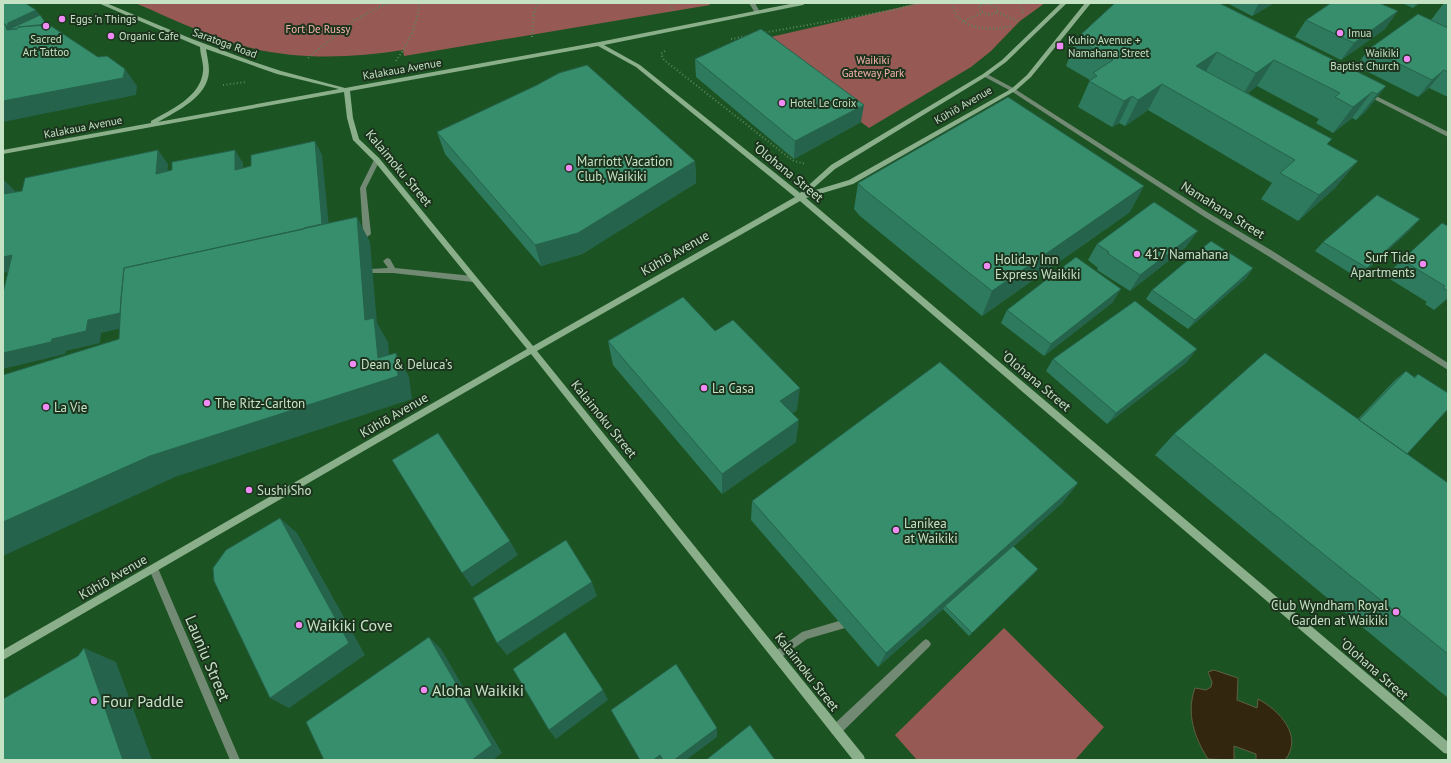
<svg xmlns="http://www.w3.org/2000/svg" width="1451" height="763" font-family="'PT Sans',sans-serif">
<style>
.green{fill:#975954}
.water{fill:#32270e;stroke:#5e5f45}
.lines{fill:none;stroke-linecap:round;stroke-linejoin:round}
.path{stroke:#59875d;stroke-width:2;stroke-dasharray:1 2.5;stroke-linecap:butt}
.lane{fill:#728a73;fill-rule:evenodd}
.street{fill:#728a73;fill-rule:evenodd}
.secondary{fill:#8aaf8a;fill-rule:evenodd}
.wall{fill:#2e7a5e}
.shaded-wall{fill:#26634c}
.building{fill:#368e6d;stroke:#26634c}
.poi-dot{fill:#f08bf6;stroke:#1c331d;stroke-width:1.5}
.labels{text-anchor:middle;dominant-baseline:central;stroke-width:4;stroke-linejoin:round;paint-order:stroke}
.far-poi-label{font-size:11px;fill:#c5e2c5;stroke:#1c331d;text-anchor:start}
.far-park-label{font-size:11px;fill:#f9b4ae;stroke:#1c331d}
.far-street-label{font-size:11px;fill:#c5e2c5;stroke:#1c331d}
.poi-label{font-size:13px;fill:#c5e2c5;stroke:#1c331d;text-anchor:start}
.street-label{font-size:13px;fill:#c5e2c5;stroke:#1c331d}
.near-poi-label{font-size:16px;fill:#c5e2c5;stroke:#1c331d;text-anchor:start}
.near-street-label{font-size:16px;fill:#c5e2c5;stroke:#1c331d}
</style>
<rect width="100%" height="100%" fill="#1c5322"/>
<!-- green -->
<path class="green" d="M135,3h574l1,2 -306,51 -1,-6c-50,8 -103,10 -152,-2 -40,-10 -78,-29 -116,-45z
M919,3h126l-25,18 -29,30 -20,16 -102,61 -116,-87z
M1004,628l100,99 -29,33h-158l-22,-25z"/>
<!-- water -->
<path class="water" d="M1214,670l24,8 -1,22 20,8 1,-9c21,11 46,37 27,61h-29v-6l-22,-8v14l-26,-1c-14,-22 -22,-46 -13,-71l11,2 5,-3 1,-5 -4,-10z"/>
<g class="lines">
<!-- path -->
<path class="path" d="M670,3l3,7
M953,3c0,26 39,29 58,23
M987,3l11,5 -2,5 -8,2 -8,-4 -1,-5z
M1019,3l4,8v4
M997,12l21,9
M964,21l18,-8
M762,33l136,-24 21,-6
M532,37l2,-25 4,-9
M731,39l17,-3
M665,51l-4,3 3,6 124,97 6,4 12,3
M308,58l47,-38 32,-17
M396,61c12,-18 22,-36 23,-58
M223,85l23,-3"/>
<!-- lane -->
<path class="lane" d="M749,3h6l5,9 -1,1h-4z
M375,158h4l1,2 -14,28 5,46 -4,3 -4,-3 -3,-46z
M387,258l3,1 5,9 78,8 4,3 -4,3 -80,-9h-23l-1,-2 1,-2 18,-1 -5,-7z
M842,620l3,2 2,3 -2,3 -38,11 -27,19 -3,2 -3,-2 -2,-3 2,-3 28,-20z
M926,639l3,2 2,3 -2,3 -89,87 -4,1 -4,-1 -1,-4 1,-4 91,-85z"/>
<!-- street -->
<path class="street" d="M985,73l30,16 192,123 67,40 174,111v7l-180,-114 -65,-40 -192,-125 -28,-15 -1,-1z
M1368,92l80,40v5l-82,-42v-2z
M154,565l3,1 83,194h-10l-81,-191 2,-3z"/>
<!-- secondary -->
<path class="secondary" d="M98,3h8l86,36 59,22 30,10 64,17 254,-46 196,-39h11l-3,2 -199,40 36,20 160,128 31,-28 152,-91 19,-14 59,-57h6l-61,59 -19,14 -152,93 -26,23 40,-12 162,-91 16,-14 58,-72h6l-60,74 -16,14 -162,93 -47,14 642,544v12l-4,-1 -644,-552 -263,150 327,405 1,4h-12l-322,-406 -528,306v-10l524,-301 -152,-187 -22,-22 -6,-22 -3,-26 -341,62v-4l148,-27v-2c19,-11 50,-24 52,-50 1,-8 -3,-16 -3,-24zM598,46l38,21 159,130 -262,149 -154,-188 -20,-19 -6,-21 -3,-27zM206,49l71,25 62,15 -181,33c19,-11 50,-25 51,-51 0,-8 -2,-15 -3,-22z"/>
</g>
<!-- wall -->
<path class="wall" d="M1115,3l271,83 -21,26 -9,8 -4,-2 -19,15 -17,-10 3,-4 -62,-33 -9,7 80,52 8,42 -38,34 -37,-22 11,-16 -124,-73 -23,16 -6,-3 -7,4 -34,-20 12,-27 -24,-14 10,-27z
M1227,3h47l-22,13z
M1402,3h18l-7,5z
M1444,3h4v94l-19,-9 -11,9 -62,-31 13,-17 62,-29z
M1306,20l79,9 -44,31 -46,-23z
M695,59l166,63 -67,37 -98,-82z
M437,132l258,29 1,22 -114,71 -41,12 -96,-112z
M858,183l272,29 -148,104 -122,-100 -6,-7z
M1448,226v72l-14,12 -9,-6 2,-2 -42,-26 17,-16z
M1411,229l-53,49 -43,-27 8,-9z
M1097,244l89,3 -56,44 -33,-21 1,-2 -10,-8z
M1253,268l-7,10 -58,51 -42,-30 6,-9z
M1113,302l-69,54 -43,-33 6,-13z
M715,331l82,79 -5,4 4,28 -74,52 -109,-129 -5,-24z
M1053,359l134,3 -80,62 -61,-53z
M1406,371l8,6 4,-3 -11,80 41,29v215l-293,-243 19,-21 184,-15 37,-39z
M1078,483l-16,20 -49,44 25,22 -69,67 -26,-27 -65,58 -127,-147 1,-19z"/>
<!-- shaded-wall -->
<path class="shaded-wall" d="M1259,3h15l-22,13z
M1417,3h3l-7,5z
M36,10l8,10 -41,18 2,-14z
M1398,11l-13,18 -44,31 13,-17z
M1217,52l-15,26 -6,-12z
M1274,60l-17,26 -17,13 16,-26z
M125,69l12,17 -1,9 -133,27v-21z
M1444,70l-15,18 -11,9 14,-17z
M1162,84l-14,26 -23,16 13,-26z
M1386,86l-21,26 -9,8 21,-26z
M1372,92l-20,26 -19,15 20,-26z
M1132,96l-13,27 -7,4 12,-26z
M864,105l-3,17 -67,37 1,-18z
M315,141l7,14 8,82 -186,86 -43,10 -1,10 -34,8 -1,3 -62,15v-16l49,-14 36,-19 216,-92z
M158,150l10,14 -2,23 -10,-13z
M235,150l8,13v20l-8,-13z
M695,161l1,22 -114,71 -41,12 -6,-21z
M1358,161l-22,26 -38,34 21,-26z
M3,179l14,14 -14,6z
M1144,186l-14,26 -148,104 10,-25z
M357,217l13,25 7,81 11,19 3,36 5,-25 13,24 3,22 -237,78 -172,79v-34l147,-66 228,-98 -13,-38z
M1420,219l-9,10 -53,49 9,-10z
M1198,231l-12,16 -56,44 10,-16z
M12,255l14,13 -23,5v-16z
M1253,268l-7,10 -58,51 7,-9z
M1121,289l-8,13 -69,54 7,-12z
M1197,349l-10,13 -80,62 9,-11z
M800,388l-3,22 -19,14 2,-23z
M799,420l-3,22 -74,52v-20z
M1078,483l-16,20 -116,104 -1,-1 -2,3 -65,58 8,-14z
M280,518l17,15 68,122 -76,53 -19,-10z
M510,541l8,14 -46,32 -10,-14z
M1038,569l-3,4 -66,63 3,-3z
M592,582l5,14 -90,59 -10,-12z
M429,637l12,12 61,104 -9,7h-21z
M84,648l32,14 36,98h-29z
M603,690l5,10 -52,39 -7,-9z
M717,728v9l-31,23h-12z
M660,755l2,5h-9z"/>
<!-- building -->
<path class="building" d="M3,3h22l11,7 -28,13 -1,4 -2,-3h-2z
M1115,3h104l167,83 -9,8 -5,-2 -19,15 -18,-10 5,-4 -66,-33 -18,13 -39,-21 -21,14 136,73 -5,5 31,17 -39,34 -39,-22 15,-13 -133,-76 -24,16 -6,-4 -8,5 -35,-20 8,-5 -4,-3 20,-13 -37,-21z
M1331,3h48l19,8 -44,32 -48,-23z
M1418,14l30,14v44l-4,-2 -12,10 -63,-31z
M40,15l7,10 -29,2 -1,2h-6l1,-1z
M3,24h2l2,6 10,-1 1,-2 30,-3 50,33 9,-1 18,13 -2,9 -120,23z
M761,29l103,76 -69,36 -100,-82z
M587,65l108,96 -117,72 -43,12 -98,-113 100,-47 22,-12z
M1008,97l136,89 -152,105 -127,-101 -7,-7z
M315,141l7,83 -18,4v1l-180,39 -3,31 -1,14 -32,7 -2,11 -34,8 -1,3 -48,11v-60l9,-38 -9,2v-63l19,-3 3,-13 133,-28 -2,24 16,-4v-8l63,-12v20l16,-4v-11z
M1377,195l43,24 -53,49 -44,-26z
M1154,202l44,29 -58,44 -33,-22 2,-1 -12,-8z
M357,217l8,103 9,-2 4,40 18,-5 2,23 -248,80 -147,66v-147l116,-36 2,-40 3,-31z
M1442,223l6,3v65l-5,-3 2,-2 -43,-26z
M1211,241l42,27 -58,52 -43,-30z
M1076,257l45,32 -70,55 -44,-34z
M683,297l32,34 18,-11 67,68 -20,13 19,19 -77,54 -114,-133z
M1135,301l62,48 -81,64 -63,-54z
M1265,353l183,130v171l-274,-220z
M940,362l138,121 -192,170 -134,-152z
M1406,371l9,7 3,-4 30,19v16l-41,45 -48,-34z
M438,433l72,108 -48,32 -70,-113z
M280,518l69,125 -79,55 -56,-117 -1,-13 13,-18z
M566,540l26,42 -95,61 -24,-45z
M1013,546l25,23 -66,64 -27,-27z
M565,632l38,58 -54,40 -36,-61z
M429,637l63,108 -20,15h-148l-18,-38z
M84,648l39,112h-120v-61l75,-43z
M676,664l41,64 -43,32h-11l-3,-5 -7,5h-13l-29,-50z
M750,725l25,35h-69z"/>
<!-- markers -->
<g class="poi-dot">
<circle cx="62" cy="19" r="4"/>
<circle cx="46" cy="26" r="4"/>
<circle cx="1340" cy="33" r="4"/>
<circle cx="111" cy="36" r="4"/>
<rect x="1056" y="42" width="8" height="8" rx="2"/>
<circle cx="1407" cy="59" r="4"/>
<circle cx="782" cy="103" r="4"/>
<circle cx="569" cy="168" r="4"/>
<circle cx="1137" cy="254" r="4"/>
<circle cx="1423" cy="264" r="4"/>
<circle cx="987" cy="266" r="4"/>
<circle cx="353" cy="364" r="4"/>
<circle cx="704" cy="388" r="4"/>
<circle cx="207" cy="403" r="4"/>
<circle cx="46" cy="407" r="4"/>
<circle cx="249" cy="490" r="4"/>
<circle cx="896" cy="530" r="4"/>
<circle cx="1396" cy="612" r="4"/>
<circle cx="299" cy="625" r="4"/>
<circle cx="424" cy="690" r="4"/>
<circle cx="94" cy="701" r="4"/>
</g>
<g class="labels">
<!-- far-poi labels -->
<g class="far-poi-label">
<text x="70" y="19">Eggs 'n Things</text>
<text x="1348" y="33">Imua</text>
<text x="119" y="36">Organic Cafe</text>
<text x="46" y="39" text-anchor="middle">Sacred<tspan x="46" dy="13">Art Tattoo</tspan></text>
<text x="1068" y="40">Kuhio Avenue +<tspan x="1068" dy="13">Namahana Street</tspan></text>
<text x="1399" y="53" text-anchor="end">Waikiki<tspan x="1399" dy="13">Baptist Church</tspan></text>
<text x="790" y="103">Hotel Le Croix</text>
</g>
<!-- far-park labels -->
<g class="far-park-label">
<text x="318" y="29">Fort De Russy</text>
<text x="873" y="60">Waikīkī<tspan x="873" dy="13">Gateway Park</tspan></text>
</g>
<!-- far-street labels -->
<g class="far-street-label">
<text transform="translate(225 43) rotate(20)">Saratoga Road</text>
<text transform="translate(402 69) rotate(-10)">Kalakaua Avenue</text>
<text transform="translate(963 105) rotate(-30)">Kūhiō Avenue</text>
<text transform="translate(83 127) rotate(-11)">Kalakaua Avenue</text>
</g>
<!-- poi labels -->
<g class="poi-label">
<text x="577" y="161">Marriott Vacation<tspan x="577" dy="15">Club, Waikiki</tspan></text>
<text x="1145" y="254">417 Namahana</text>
<text x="1415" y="257" text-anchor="end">Surf Tide<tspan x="1415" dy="15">Apartments</tspan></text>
<text x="995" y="259">Holiday Inn<tspan x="995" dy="15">Express Waikiki</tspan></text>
<text x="361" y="364">Dean &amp; Deluca’s</text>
<text x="712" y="388">La Casa</text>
<text x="215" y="403">The Ritz-Carlton</text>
<text x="54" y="407">La Vie</text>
<text x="257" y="490">Sushi Sho</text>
<text x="904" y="523">Lanikea<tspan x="904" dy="15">at Waikiki</tspan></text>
<text x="1388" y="605" text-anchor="end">Club Wyndham Royal<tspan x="1388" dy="15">Garden at Waikiki</tspan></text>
</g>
<!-- street labels -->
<g class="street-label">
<text transform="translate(399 168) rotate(50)">Kalaimoku Street</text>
<text transform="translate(788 172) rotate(39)">ʻOlohana Street</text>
<text transform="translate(1223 210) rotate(32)">Namahana Street</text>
<text transform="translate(675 253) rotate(-30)">Kūhiō Avenue</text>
<text transform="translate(1036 381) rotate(40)">ʻOlohana Street</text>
<text transform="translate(394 415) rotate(-30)">Kūhiō Avenue</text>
<text transform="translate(604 419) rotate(51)">Kalaimoku Street</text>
<text transform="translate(113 577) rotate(-30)">Kūhiō Avenue</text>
<text transform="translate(1374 669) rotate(41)">ʻOlohana Street</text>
<text transform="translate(807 672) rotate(52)">Kalaimoku Street</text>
</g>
<!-- near-poi labels -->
<g class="near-poi-label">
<text x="307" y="625">Waikiki Cove</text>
<text x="432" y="690">Aloha Waikiki</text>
<text x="102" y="701">Four Paddle</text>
</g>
<!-- near-street labels -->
<g class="near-street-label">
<text transform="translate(208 658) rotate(67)">Launiu Street</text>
</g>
</g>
<!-- border -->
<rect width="1451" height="763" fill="none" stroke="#c5e2c5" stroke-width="8"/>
</svg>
